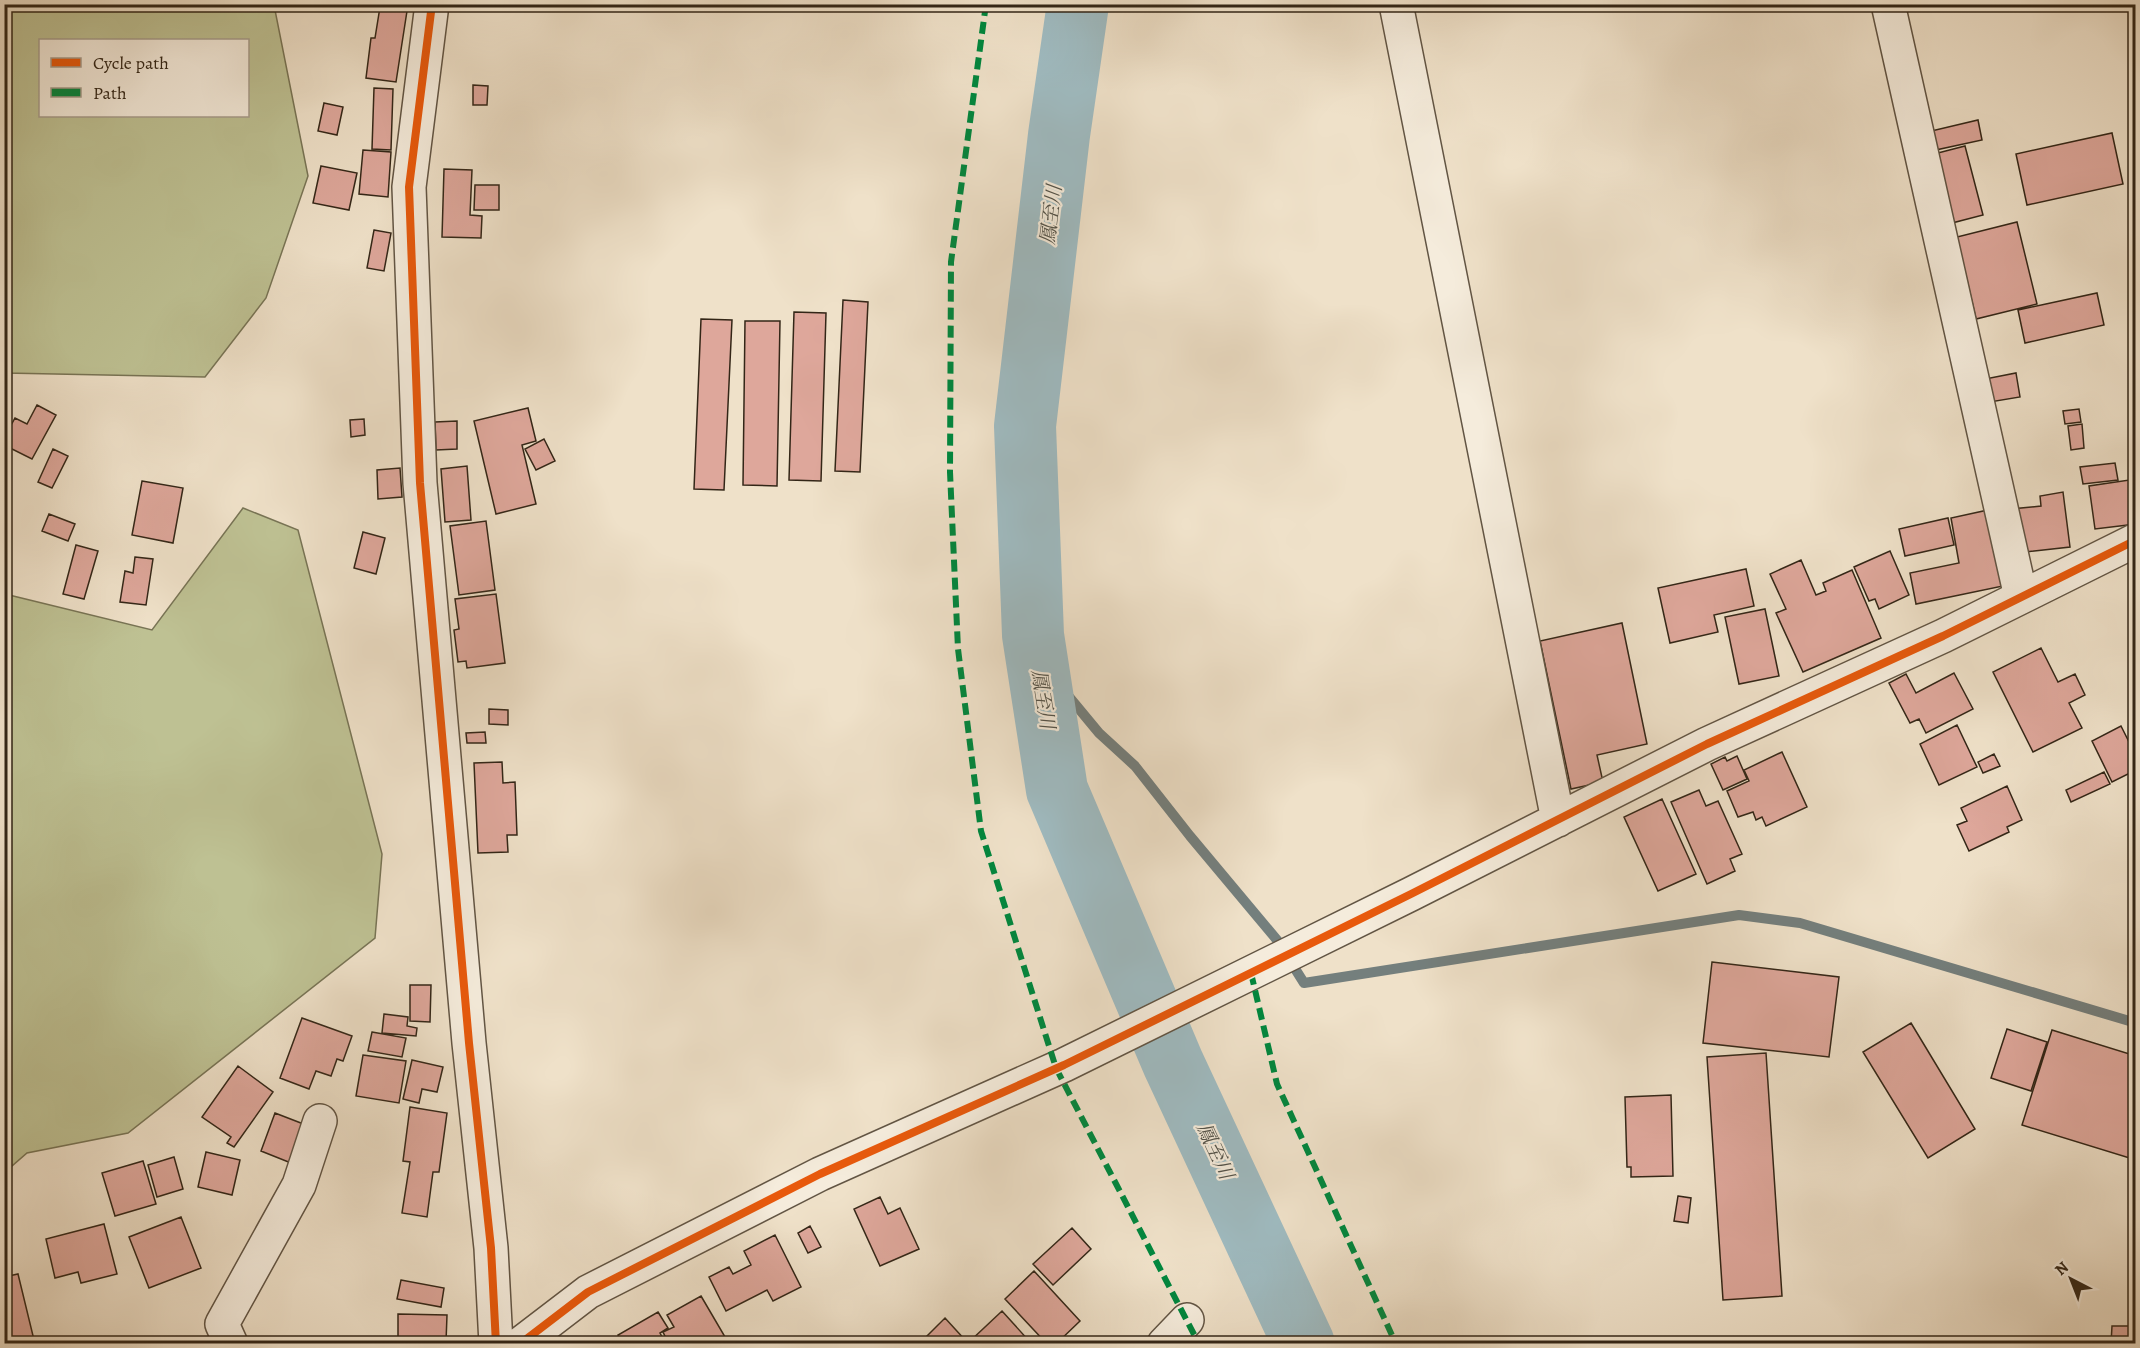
<svg xmlns="http://www.w3.org/2000/svg" width="2140" height="1348" font-family="Alegreya,'Noto Serif JP',serif">
<style>
.green{fill:#bec193;stroke:#787455;stroke-width:1.5;fill-rule:evenodd}
.lines{fill:none;stroke-linecap:round;stroke-linejoin:round}
.stream{stroke:#747f7d;stroke-width:10}
.river{stroke:#9fbbc1;stroke-width:62}
.building{fill:#dea79b;stroke:#332617;stroke-width:1.5}
.minor-casing{stroke:#625544;stroke-width:36}
.minor{stroke:#f5ecdc;stroke-width:33}
.quiet{stroke:#00873e;stroke-width:6;stroke-dasharray:12 6;stroke-linecap:butt}
.cycleway-casing{stroke:#f5ecdc;stroke-width:11}
.cycleway{stroke:#e8590c;stroke-width:8}
.labels{text-anchor:middle;dominant-baseline:central;stroke-width:4.5;stroke-linejoin:round;paint-order:stroke}
.water-label{font-size:20px;font-style:italic;fill:#53534a;stroke:#f5ecdc}
</style>
<rect width="100%" height="100%" fill="#efe1c9"/>
<filter id="stains"><feTurbulence type="fractalNoise" baseFrequency=".00333" numOctaves="4"/><feColorMatrix values="0 0 0 0 .2 0 0 0 0 .09 0 0 0 0 .02 0 0 0 .5 -.17"/></filter>
<radialGradient id="worn" r=".72"><stop offset=".6" stop-color="#630" stop-opacity="0"/><stop offset="1" stop-color="#630" stop-opacity=".3"/></radialGradient>
<!-- green -->
<path class="green" d="M5,4l269,1 34,171 -42,122 -61,79 -200,-4zM40,40h208v76h-208z
M243,508l55,22 84,324 -7,84 -247,195 -101,20 -22,19v-578l147,36z"/>
<g class="lines">
<!-- stream -->
<path class="stream" d="M1036,657l63,76 36,33 55,70 87,104 27,43 435,-68 61,8 336,100"/>
<!-- river -->
<path class="river" d="M1078,4l-19,131 -34,291 8,209 24,155 116,273 131,281"/>
</g>
<!-- building -->
<path class="building" d="M380,7l27,4 -11,71 -30,-4 5,-40h4z
M473,85l15,1 -1,19h-14z
M374,88l19,1 -2,61 -19,-1z
M324,103l19,4 -6,28 -19,-4z
M1978,120l4,20 -51,11 -4,-19z
M2112,133l11,51 -96,21 -11,-51z
M1965,146l18,69 -31,8 -18,-69z
M363,150l28,2 -3,45 -29,-3z
M321,166l36,7 -8,37 -36,-7z
M444,169l28,1 -2,45 12,1 -1,22 -39,-1z
M475,185h24v25h-25z
M2017,222l20,82 -61,15 -19,-82z
M374,230l17,3 -7,38 -17,-3z
M2097,293l7,32 -79,18 -7,-33z
M843,300l25,2 -8,170 -25,-1z
M794,312l32,1 -5,168 -32,-1z
M701,319l31,1 -8,170 -30,-1z
M745,321h35l-3,165 -34,-1z
M2016,373l4,24 -30,5 -5,-23z
M37,405l19,10 -24,44 -28,-14v-7l11,-20 12,6z
M528,408l8,33 -14,4 14,59 -40,10 -22,-93z
M2079,409l2,13 -16,2 -2,-13z
M364,419l1,16 -14,2 -1,-17z
M457,421v28l-21,1 -1,-28z
M2082,424l2,24 -13,2 -3,-24z
M544,439l11,22 -19,9 -11,-21z
M53,449l15,7 -16,32 -14,-6z
M2115,463l3,17 -35,4 -3,-17z
M467,466l4,54 -26,2 -4,-53z
M400,468l2,29 -24,2 -1,-29z
M2136,479v45l-41,5 -6,-43z
M142,481l41,7 -10,55 -41,-8z
M2063,492l7,55 -54,6 -5,-44 30,-3 -1,-10z
M1988,510l15,76 -87,18 -6,-31 49,-10 -8,-45z
M49,514l26,10 -7,17 -26,-10z
M1948,518l6,27 -49,11 -6,-27z
M486,521l9,69 -36,5 -9,-69z
M363,532l22,6 -9,36 -22,-6z
M76,545l22,6 -14,48 -21,-5z
M1890,551l19,44 -30,14 -4,-10 -6,2 -15,-34z
M135,557l18,2 -7,46 -26,-3 5,-31 8,2z
M1801,560l15,35 10,-4 -3,-8 29,-13 29,68 -78,34 -27,-59 10,-4 -16,-35z
M1746,569l8,37 -40,9 4,17 -48,11 -12,-55z
M496,594l9,69 -38,5 -1,-7 -8,1 -4,-32 5,-1 -4,-30z
M1765,609l14,67 -40,8 -14,-67z
M1622,623l25,121 -50,11 6,27 -32,7 -31,-148z
M2041,648l17,34 17,-8 10,21 -16,8 13,25 -49,24 -40,-80z
M1954,673l19,36 -47,24 -7,-14 -9,4 -21,-40 17,-9 10,19z
M489,709l19,1v15l-19,-1z
M1957,725l20,42 -38,18 -19,-41z
M2121,726l15,30v14l-24,12 -20,-41z
M485,732l1,11h-19l-1,-10z
M1782,752l25,55 -41,19 -4,-9 -6,3 -3,-8 -15,5 -11,-26 22,-10 -5,-11z
M1994,754l6,12 -17,7 -5,-11z
M1737,756l10,23 -24,11 -12,-26 14,-7 2,4z
M502,762l1,21 12,-1 2,53h-10l1,17 -30,1 -4,-90z
M2104,772l6,12 -39,18 -5,-12z
M2007,786l15,34 -15,7 2,5 -40,19 -12,-26 10,-4 -6,-13z
M1699,790l7,16 12,-5 24,53 -12,5 5,12 -28,13 -36,-82z
M1662,799l34,75 -38,17 -34,-74z
M1712,962l127,15 -10,80 -126,-14z
M410,985h21l-1,37 -20,-1z
M384,1014l24,3 -1,9 10,2 -1,8 -34,-3z
M302,1018l50,18 -9,25 -6,-2 -6,17 -15,-5 -7,18 -29,-11z
M1911,1023l64,106 -47,29 -65,-106z
M2007,1029l40,13 -16,49 -40,-13z
M2052,1030l84,26v104l-114,-35z
M372,1032l34,6 -4,19 -34,-6z
M1766,1053l16,243 -59,4 -16,-243z
M363,1055l43,6 -7,42 -43,-7z
M412,1060l31,7 -6,25 -15,-3 -3,14 -16,-4z
M238,1066l35,26 -39,55 -7,-4 4,-6 -29,-20z
M1671,1095l2,81 -42,1v-10h-4l-2,-70z
M410,1107l37,6 -8,59h-6l-6,45 -25,-4 8,-51 -7,-1z
M275,1113l31,12 -15,38 -30,-12z
M206,1152l34,8 -8,35 -34,-8z
M174,1157l9,32 -26,8 -9,-32z
M143,1161l13,43 -41,12 -13,-43z
M1678,1196l13,2 -3,25 -14,-2z
M880,1197l8,17 12,-6 19,41 -39,17 -26,-57z
M181,1217l20,51 -52,20 -20,-51z
M104,1224l13,50 -36,9 -3,-11 -23,6 -9,-39z
M810,1226l11,21 -13,6 -10,-20z
M1072,1228l19,21 -38,36 -20,-21z
M775,1235l26,52 -28,14 -6,-11 -41,21 -17,-34 20,-10 4,7 18,-9 -7,-14z
M1034,1271l46,50 -24,23h-9l-42,-45z
M18,1274l17,70h-31v-67z
M401,1280l43,8 -3,19 -44,-8z
M701,1296l27,46 -3,2h-56l-6,-12 11,-5 -7,-12z
M1002,1311l28,31 -63,2z
M658,1312l10,16 -8,5 6,11h-43l-5,-9z
M398,1314l49,1 -1,27 -48,2z
M945,1318l21,23 -3,3h-44z
M2112,1326h24v18h-25z"/>
<g class="lines">
<defs>
<path id="minor" d="M432,4l-23,183 11,296 49,560 22,205 5,96
M1396,4l162,816
M1888,4l133,593
M231,1344l-9,-20 77,-139 21,-64
M520,1344l68,-52 232,-118 244,-109 347,-171 296,-150 236,-108 193,-96
M1164,1344l23,-24"/>
</defs>
<!-- minor casing -->
<use href="#minor" class="minor-casing"/>
<!-- minor -->
<use href="#minor" class="minor"/>
<!-- quiet -->
<path class="quiet" d="M986,4l-35,258 -1,210 8,177 23,182 75,237 143,276
M1251,973l26,111 119,260"/>
<defs>
<path id="cycleway" d="M432,4l-23,183 11,296 49,560 22,205 5,96
M520,1344l68,-52 232,-118 244,-109 347,-171 296,-150 236,-108 193,-96"/>
</defs>
<!-- cycleway casing -->
<use href="#cycleway" class="cycleway-casing"/>
<!-- cycleway -->
<use href="#cycleway" class="cycleway"/>
</g>
<g class="labels">
<!-- water labels -->
<g class="water-label">
<text transform="translate(1051 215) rotate(-83)">鳳至川</text>
<text transform="translate(1043 699) rotate(81)">鳳至川</text>
<text transform="translate(1215 1151) rotate(65)">鳳至川</text>
</g>
</g>
<!-- margin -->
<rect width="2140" height="1348" fill="none" stroke="#efe1c9" stroke-width="24"/>
<rect x="6" y="6" width="2128" height="1336" fill="none" stroke="#332617" stroke-width="3"/>
<rect x="12" y="12" width="2116" height="1324" fill="none" stroke="#332617" stroke-width="1.5"/>
<!-- legend -->
<rect x="39" y="39" width="210" height="78" fill="#f5ecdc" stroke="#a79d8d" stroke-width="1.5"/>
<rect x="51" y="58" width="30" height="9" fill="#e8590c" stroke="#a79d8d" stroke-width="1.5"/>
<text x="93" y="69" font-size="18" fill="#332617">Cycle path</text>
<rect x="51" y="88" width="30" height="9" fill="#00873e" stroke="#a79d8d" stroke-width="1.5"/>
<text x="93" y="99" font-size="18" fill="#332617">Path</text>
<!-- north arrow -->
<g transform="translate(2071 1279) rotate(318)" stroke="#f5ecdc" stroke-width="4.5" paint-order="stroke">
<path d="M0-4.5L10 22L0 15L-10 22Z" fill="#332617"/>
<text y="-9" font-size="16" font-weight="bold" text-anchor="middle" fill="#332617">N</text>
</g>
<rect width="100%" height="100%" filter="url(#stains)"/>
<rect width="100%" height="100%" fill="url(#worn)"/>
</svg>
